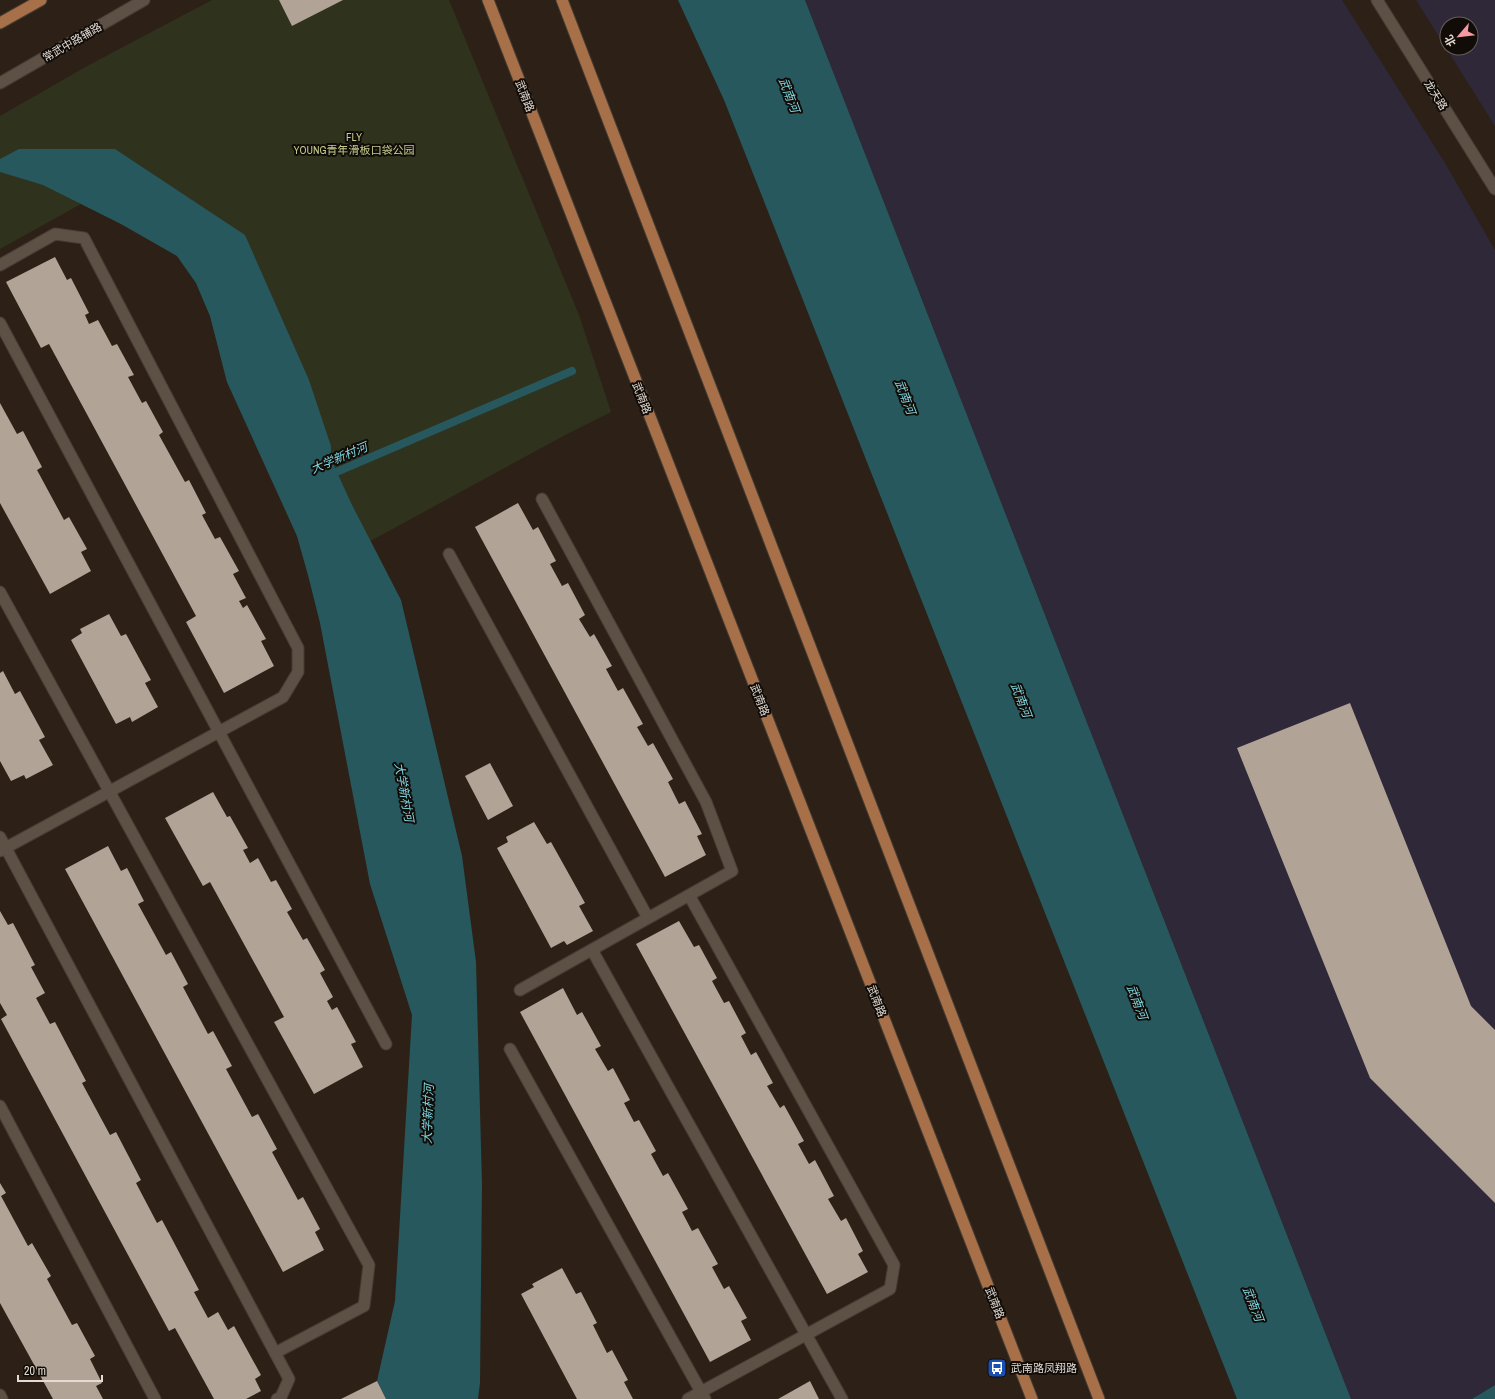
<svg xmlns="http://www.w3.org/2000/svg" width="1495" height="1399" font-family="'Archivo Narrow','Noto Sans SC',sans-serif">
<style>
.commercial{fill:#2e2838;fill-rule:evenodd}
.green{fill:#2f321d}
.water{fill:#26585e}
.lines{fill:none;stroke-linecap:round;stroke-linejoin:round}
.stream{stroke:#26585e;stroke-width:8}
.building{fill:#b1a396}
.service-casing{stroke:#463d35;stroke-width:13}
.tertiary-casing{stroke:#463d35;stroke-width:13}
.primary-casing{stroke:#463d35;stroke-width:13}
.service{stroke:#5d5045;stroke-width:11}
.tertiary{stroke:#5d5045;stroke-width:11}
.primary{stroke:#a87048;stroke-width:11}
.labels{text-anchor:middle;dominant-baseline:central;stroke-width:4;stroke-linejoin:round;paint-order:stroke}
.street-label{font-size:11px;fill:#e3dbd4;stroke:#110c08}
.park-label{font-size:11px;fill:#c4ce8e;stroke:#110c08}
.poi-label{font-size:11px;fill:#e3dbd4;stroke:#110c08;text-anchor:start}
.water-label{font-size:12px;font-style:italic;fill:#81d7e1;stroke:#110c08}
</style>
<rect width="100%" height="100%" fill="#2d2117"/>
<!-- commercial -->
<path class="commercial" d="M805,0h537l103,163 50,87v1135l-23,14h-121z
M1416,0h79v126zM1447,24h24v24h-24z"/>
<!-- green -->
<path class="green" d="M212,0h237l130,315 32,97 -44,22 -259,141 -11,-39 -70,-154 -17,-66 -14,-33 -19,-27 -56,-32 -40,-20 -81,45v-133l89,-51z"/>
<!-- water -->
<path class="water" d="M678,0h127l546,1399h-114l-513,-1299z
M19,149h96l130,86 64,145 22,66v13l20,44 50,97 61,256 14,106 6,222 -2,199 -2,16h-92l-9,-18 18,-80 17,-286 -42,-131 -50,-261 -12,-48 -11,-39 -70,-154 -17,-66 -14,-33 -19,-27 -56,-32 -78,-39 -43,-13v-13z
M1495,1385v14h-23z"/>
<g class="lines">
<!-- stream -->
<path class="stream" d="M327,476l245,-105"/>
</g>
<!-- building -->
<path class="building" d="M279,0h64l-51,26z
M55,257l12,23 4,-2 18,35 -4,2 4,9 9,-4 14,26 5,-2 17,31 -6,2 14,26 4,-2 17,31 -4,3 26,47 4,-2 17,33 -4,2 13,24 5,-2 19,34 -6,3 13,24 -7,3 4,7 4,-3 19,34 -5,2 13,25 -50,27 -38,-71 10,-6 -147,-272 -8,4 -35,-66z
M0,403l17,31 6,-3 19,36 -5,3 27,50 5,-3 18,32 -6,3 10,19 -41,23 -50,-91z
M518,503l15,27 5,-3 18,34 -6,3 12,22 6,-3 17,32 -6,4 11,18 4,-3 18,32 -6,3 12,22 5,-3 20,36 -6,3 11,19 5,-3 20,36 -5,3 11,22 6,-3 17,33 -5,2 9,19 -41,22 -190,-350z
M109,614l12,22 5,-2 25,46 -6,3 13,24 -26,15 -2,-5 -14,7 -45,-84 11,-7 -2,-4z
M3,671l12,23 5,-3 25,46 -6,3 14,25 -27,14 -2,-4 -13,6 -11,-20v-88z
M1350,703l121,303 24,24v173l-125,-125 -133,-330z
M490,763l23,43 -25,14 -23,-44z
M213,792l14,25 3,-1 18,32 -5,2 7,13 8,-5 13,24 5,-2 16,29 -5,3 16,28 4,-2 18,32 -5,3 13,24 -6,4 5,9 5,-3 19,35 -5,2 12,23 -49,27 -40,-72 10,-5 -74,-135 -7,4 -38,-68z
M534,822l13,22 4,-2 34,61 -6,3 14,25 -26,14 -3,-4 -13,7 -54,-100 11,-6 -2,-5z
M108,846l13,25 6,-3 17,33 -6,3 28,51 5,-3 17,32 -5,3 25,47 5,-3 19,35 -6,3 26,48 6,-3 19,35 -5,3 26,48 5,-3 17,32 -5,3 9,18 -41,22 -218,-403z
M0,911l8,14 5,-2 22,42 -4,2 14,26 -9,5 14,26 5,-2 31,59 -4,2 28,52 6,-3 25,48 -5,3 21,40 5,-3 37,70 -5,2 14,26 10,-6 10,18 6,-4 27,49 -6,4 6,12 -15,8h-32l-39,-71 -6,3 -168,-312 6,-4 -7,-12z
M679,921l15,26 5,-2 18,33 -5,3 12,22 5,-2 17,32 -5,3 10,19 5,-3 17,31 -6,3 13,22 4,-3 20,36 -6,3 11,20 6,-4 19,36 -6,3 13,22 5,-3 17,33 -5,3 10,18 -41,22 -191,-350z
M563,988l14,27 5,-3 19,34 -6,3 13,22 5,-3 17,32 -6,3 10,19 5,-2 17,31 -5,3 12,22 5,-3 20,36 -6,3 10,19 6,-3 20,36 -6,3 12,22 5,-3 18,32 -6,3 10,19 -41,22 -190,-350z
M0,1183l6,10 -5,3 27,50 4,-3 19,33 -4,3 25,46 5,-2 18,33 -5,3 12,24 -6,3 7,13h-50l-53,-96z
M562,1268l14,26 5,-2 16,31 -4,2 14,28 5,-3 16,30 -4,2 9,17h-56l-56,-105 13,-7 -2,-3z
M377,1381l9,18h-45z
M810,1381l9,18h-41z"/>
<g class="lines">
<defs>
<path id="service" d="M0,265l55,-31 29,4 214,410v24l-15,25 -283,154
M0,323l386,721
M449,554l199,364
M0,592l369,673 -5,41 -89,47
M0,837l289,542 -8,18 -4,2
M592,950l250,449
M520,990l212,-119 -26,-69 -164,-303
M510,1049l195,350
M0,1106l155,293
M0,1395l2,4
M688,1399l202,-110 4,-24 -205,-370"/>
<path id="tertiary" d="M1377,0l118,189
M0,83l144,-83"/>
<path id="primary" d="M488,0l544,1399
M562,0l537,1399
M0,23l41,-23"/>
</defs>
<!-- service casing -->
<use href="#service" class="service-casing"/>
<!-- tertiary casing -->
<use href="#tertiary" class="tertiary-casing"/>
<!-- primary casing -->
<use href="#primary" class="primary-casing"/>
<!-- service -->
<use href="#service" class="service"/>
<!-- tertiary -->
<use href="#tertiary" class="tertiary"/>
<!-- primary -->
<use href="#primary" class="primary"/>
</g>
<!-- icons -->
<defs>
<symbol id="bus-square" viewBox="-11 -11 22 22"><rect x="-9" y="-9" width="18" height="18" rx="4" fill="#1a4fb4" stroke="#110c08"/><path d="M-5-6H5V4H4V6H2V4H-2V6H-4V4H-5ZM-3.5-4V0h7V-4ZM-3.5 1.2v1.5H-2V1.2ZM2 1.2v1.5H3.5V1.2Z" fill="#fff"/></symbol>
</defs>
<g fill-rule="evenodd">
<use href="#bus-square" x="986" y="1357" width="22" height="22"/>
</g>
<g class="labels">
<!-- street labels -->
<g class="street-label">
<text transform="translate(72 42) rotate(-30)">常武中路辅路</text>
<text transform="translate(1436 95) rotate(58)">龙天路</text>
<text transform="translate(525 96) rotate(69)">武南路</text>
<text transform="translate(642 398) rotate(69)">武南路</text>
<text transform="translate(760 700) rotate(69)">武南路</text>
<text transform="translate(877 1001) rotate(69)">武南路</text>
<text transform="translate(995 1303) rotate(69)">武南路</text>
</g>
<!-- park labels -->
<g class="park-label">
<text x="354" y="137">FLY<tspan x="354" dy="13">YOUNG青年滑板口袋公园</tspan></text>
</g>
<!-- poi labels -->
<g class="poi-label">
<text x="1011" y="1368">武南路凤翔路</text>
</g>
<!-- water labels -->
<g class="water-label">
<text transform="translate(789 95) rotate(69)">武南河</text>
<text transform="translate(905 397) rotate(69)">武南河</text>
<text transform="translate(339 458) rotate(-23)">大学新村河</text>
<text transform="translate(1021 700) rotate(69)">武南河</text>
<text transform="translate(404 792) rotate(80)">大学新村河</text>
<text transform="translate(1137 1002) rotate(69)">武南河</text>
<text transform="translate(428 1114) rotate(-88)">大学新村河</text>
<text transform="translate(1253 1304) rotate(69)">武南河</text>
</g>
</g>
<!-- north arrow -->
<g transform="translate(1459 36) rotate(242)"><circle r="19" fill="#110c08" stroke="#655f5a"/>
<path d="M0-3L7 15L0 10L-7 15Z" fill="#f49aa0"/>
<text y="-6" font-size="11" font-weight="bold" text-anchor="middle" fill="#e3dbd4">北</text>
</g>
<!-- scale -->
<path d="M18 1375v6h84v-6" fill="none" stroke="#e3dbd4" stroke-width="2"/>
<text x="24" y="1375" font-size="12" fill="#e3dbd4" stroke="#110c08" stroke-width="3" paint-order="stroke">20 m</text>
</svg>
